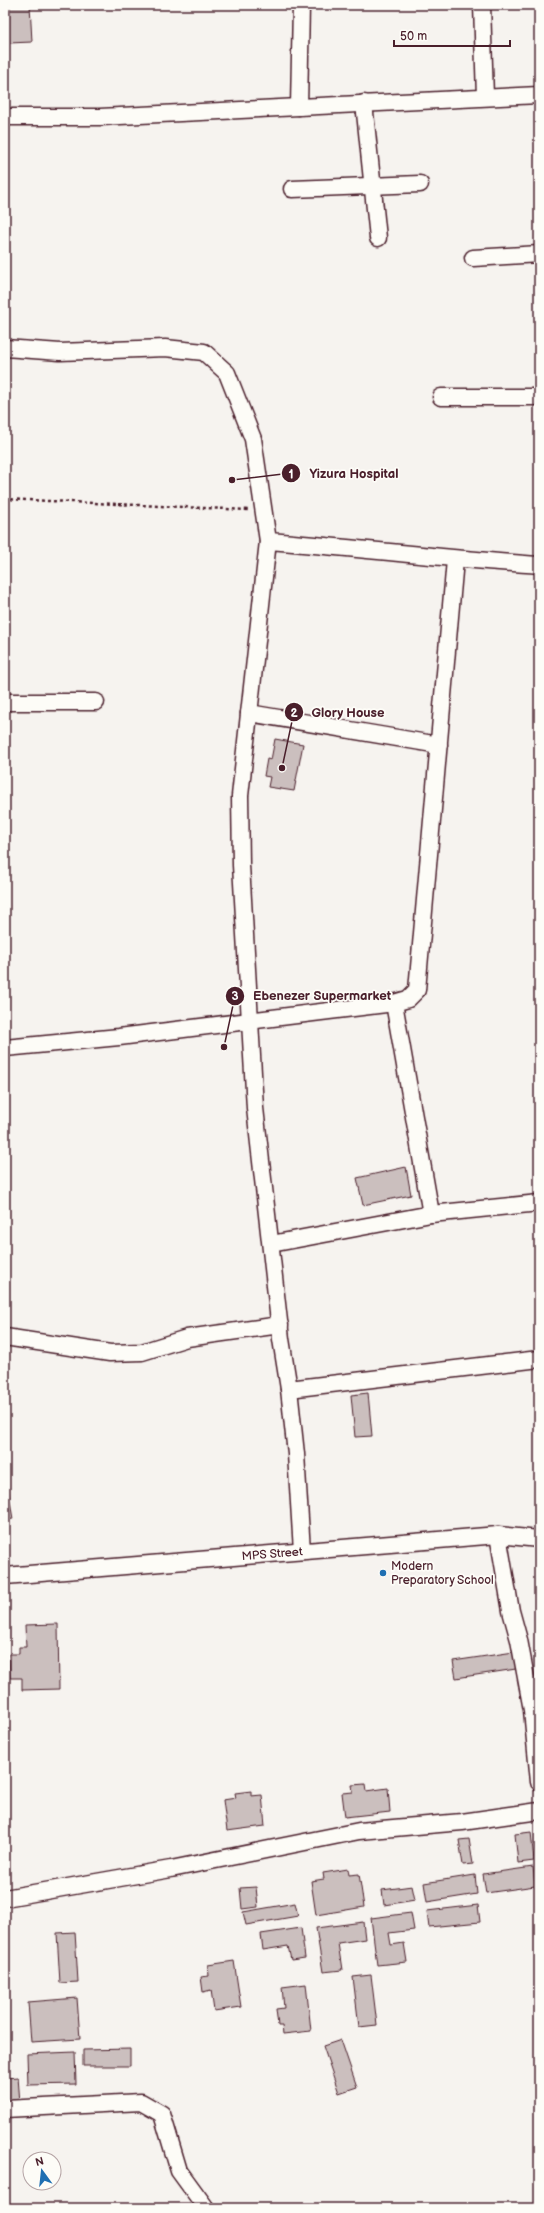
<svg xmlns="http://www.w3.org/2000/svg" width="544" height="2213" font-family="'Balsamiq Sans',sans-serif">
<style>
.building{fill:#cbbfbe;stroke:#4a1f2b}
.lines{fill:none;stroke-linecap:round;stroke-linejoin:round}
.minor-casing{stroke:#4a1f2b;stroke-width:19}
.path{stroke:#4a1f2b;stroke-width:2.5;stroke-dasharray:3 3;stroke-linecap:butt}
.minor{stroke:#fdfcf7;stroke-width:16}
.poi-dot{fill:#1f6fb2;stroke:#fdfcf7;stroke-width:1.5}
.labels{text-anchor:middle;dominant-baseline:central;stroke-width:3.5;stroke-linejoin:round;paint-order:stroke}
.street-label{font-size:12px;fill:#4a1f2b;stroke:#fdfcf7}
.poi-label{font-size:12px;fill:#4a1f2b;stroke:#fdfcf7;text-anchor:start}
.leader{fill:none;stroke:#4a1f2b;stroke-width:1.5}
.callout-dot{fill:#4a1f2b;stroke:#fdfcf7;stroke-width:1.5}
.mark-label{font-size:12px;text-anchor:middle;font-weight:bold;fill:#fff}
.callout-label{font-size:13px;text-anchor:middle;font-weight:bold;fill:#4a1f2b;stroke:#fdfcf7;stroke-width:3.5;stroke-linejoin:round;paint-order:stroke}
</style>
<rect width="100%" height="100%" fill="#f6f3ef"/>
<filter id="ink" filterUnits="userSpaceOnUse"><feTurbulence type="fractalNoise" baseFrequency=".025" numOctaves="2"/><feDisplacementMap in="SourceGraphic" scale="8" xChannelSelector="R" yChannelSelector="G"/><feConvolveMatrix kernelMatrix="1 2 1 2 8 2 1 2 1" color-interpolation-filters="sRGB"/></filter>
<g filter="url(#ink)">
<!-- building -->
<path class="building" d="M6,5h24l2,37 -23,1z
M275,739l28,5 -9,47 -26,-4 2,-10 -6,-1 3,-17 4,1z
M406,1167l5,28 -48,10 -6,-27z
M368,1393l4,43 -17,1 -4,-42z
M5,1471l8,48 -8,1z
M58,1624l1,65 -37,1v-12h-12l-1,-24h10v-7h7l-1,-22z
M514,1652l2,17 -60,9 -3,-17z
M365,1784l1,7 22,-3 2,24 -45,5 -3,-24 11,-1 -1,-7z
M251,1791v5l11,-1 3,31 -38,5 -4,-31 13,-2 -1,-5z
M531,1832l3,29 -16,2 -3,-29z
M469,1839l4,25 -10,1 -4,-25z
M533,1867l2,19 -49,7 -3,-19z
M348,1869l1,6 10,-1 5,33 -48,8 -5,-34 13,-2 -1,-6z
M475,1875l2,19 -50,8 -3,-19z
M412,1886l3,14 -31,5 -2,-15z
M256,1887l2,20 -16,2 -2,-21z
M295,1903l3,13 -52,9 -3,-13z
M478,1905l2,17 -51,5 -2,-16z
M411,1913l3,17 -25,3 2,12 13,-2 3,19 -30,3 -6,-47z
M363,1922l2,17 -27,4 4,27 -19,2 -7,-44z
M301,1928l4,30 -14,2 -3,-14 -25,4 -2,-16z
M75,1932l3,50 -18,1 -3,-50z
M234,1961l7,46 -27,4 -3,-21 -8,2 -2,-15 8,-1 -1,-11z
M371,1975l6,50 -18,2 -6,-50z
M306,1984l5,47 -28,3 -1,-8h-4l-2,-17 8,-1 -2,-21z
M77,1998l3,41 -49,3 -3,-40z
M341,2040l16,47 -18,6 -16,-47z
M130,2049v17h-47v-16z
M75,2052l1,32 -48,1 -1,-31z
M18,2077l2,26 -15,1v-26z"/>
<g class="lines">
<defs>
<g id="minor">
<path d="M482,5l3,92"/>
<path d="M364,103l14,135"/>
<path d="M299,107l2,-102"/>
<path d="M5,117h95l439,-22"/>
<path d="M292,189l128,-5"/>
<path d="M473,258l66,-4"/>
<path d="M5,348l55,4 105,-4 39,4 23,21 26,66 15,102c90,7 180,18 271,24"/>
<path d="M441,397h98"/>
<path d="M268,541l-28,255 1,69 14,243 26,231 8,50 7,65 6,97"/>
<path d="M5,702h91"/>
<path d="M249,713l190,32"/>
<path d="M394,1003l37,211"/>
<path d="M5,1048l114,-11 275,-34 14,-4 9,-9 38,-430"/>
<path d="M271,1244l160,-30 108,-11"/>
<path d="M5,1337l105,16 32,-1 45,-14 93,-13"/>
<path d="M289,1389l250,-30"/>
<path d="M498,1535l13,76 8,29 13,70 7,72"/>
<path id="s1" d="M5,1576l493,-41 41,4"/>
<path d="M5,1898l166,-29 188,-38 103,-9 77,-11"/>
<path d="M5,2109l136,-7 21,12 17,57 27,37"/>
</g>
</defs>
<!-- minor casing -->
<use href="#minor" class="minor-casing"/>
<!-- path -->
<path class="path" d="M5,499l244,11"/>
<!-- minor -->
<use href="#minor" class="minor"/>
</g>
</g>
<!-- markers -->
<circle class="poi-dot" cx="383" cy="1573" r="4"/>
<g class="labels">
<!-- street labels -->
<g class="street-label">
<text stroke="none"><textPath href="#s1" startOffset="268">MPS Street</textPath></text>
</g>
<!-- poi labels -->
<g class="poi-label">
<text x="391" y="1566">Modern<tspan x="391" dy="14">Preparatory School</tspan></text>
</g>
</g>
<!-- callouts -->
<path class="leader" d="M232 480L291 473M282 768L294 712M224 1047L235 996"/>
<g class="callout-dot">
<circle cx="232" cy="480" r="4"/>
<circle cx="282" cy="768" r="4"/>
<circle cx="224" cy="1047" r="4"/>
<circle cx="291" cy="473" r="10"/>
<circle cx="294" cy="712" r="10"/>
<circle cx="235" cy="996" r="10"/>
</g>
<g class="mark-label">
<text x="291" y="478">1</text>
<text x="294" y="717">2</text>
<text x="235" y="1000">3</text>
</g>
<g class="callout-label">
<text x="354" y="478">Yizura Hospital</text>
<text x="348" y="717">Glory House</text>
<text x="322" y="1000">Ebenezer Supermarket</text>
</g>
<!-- margin -->
<rect width="544" height="2213" fill="none" stroke="#fdfcf7" stroke-width="20"/>
<rect x="10" y="10" width="524" height="2193" fill="none" stroke="#4a1f2b" stroke-width="1.5" filter="url(#ink)"/>
<!-- north arrow -->
<g transform="translate(42 2171) rotate(345)"><circle r="19" fill="#fdfcf7" stroke="#b5a4a5"/>
<path d="M0-3L7 15L0 10L-7 15Z" fill="#1f6fb2"/>
<text y="-6" font-size="11" font-weight="bold" text-anchor="middle" fill="#4a1f2b">N</text>
</g>
<!-- scale -->
<path d="M394 40v6h116v-6" fill="none" stroke="#4a1f2b" stroke-width="2"/>
<text x="400" y="40" font-size="12" fill="#4a1f2b" stroke="#fdfcf7" stroke-width="3" paint-order="stroke">50 m</text>
</svg>
